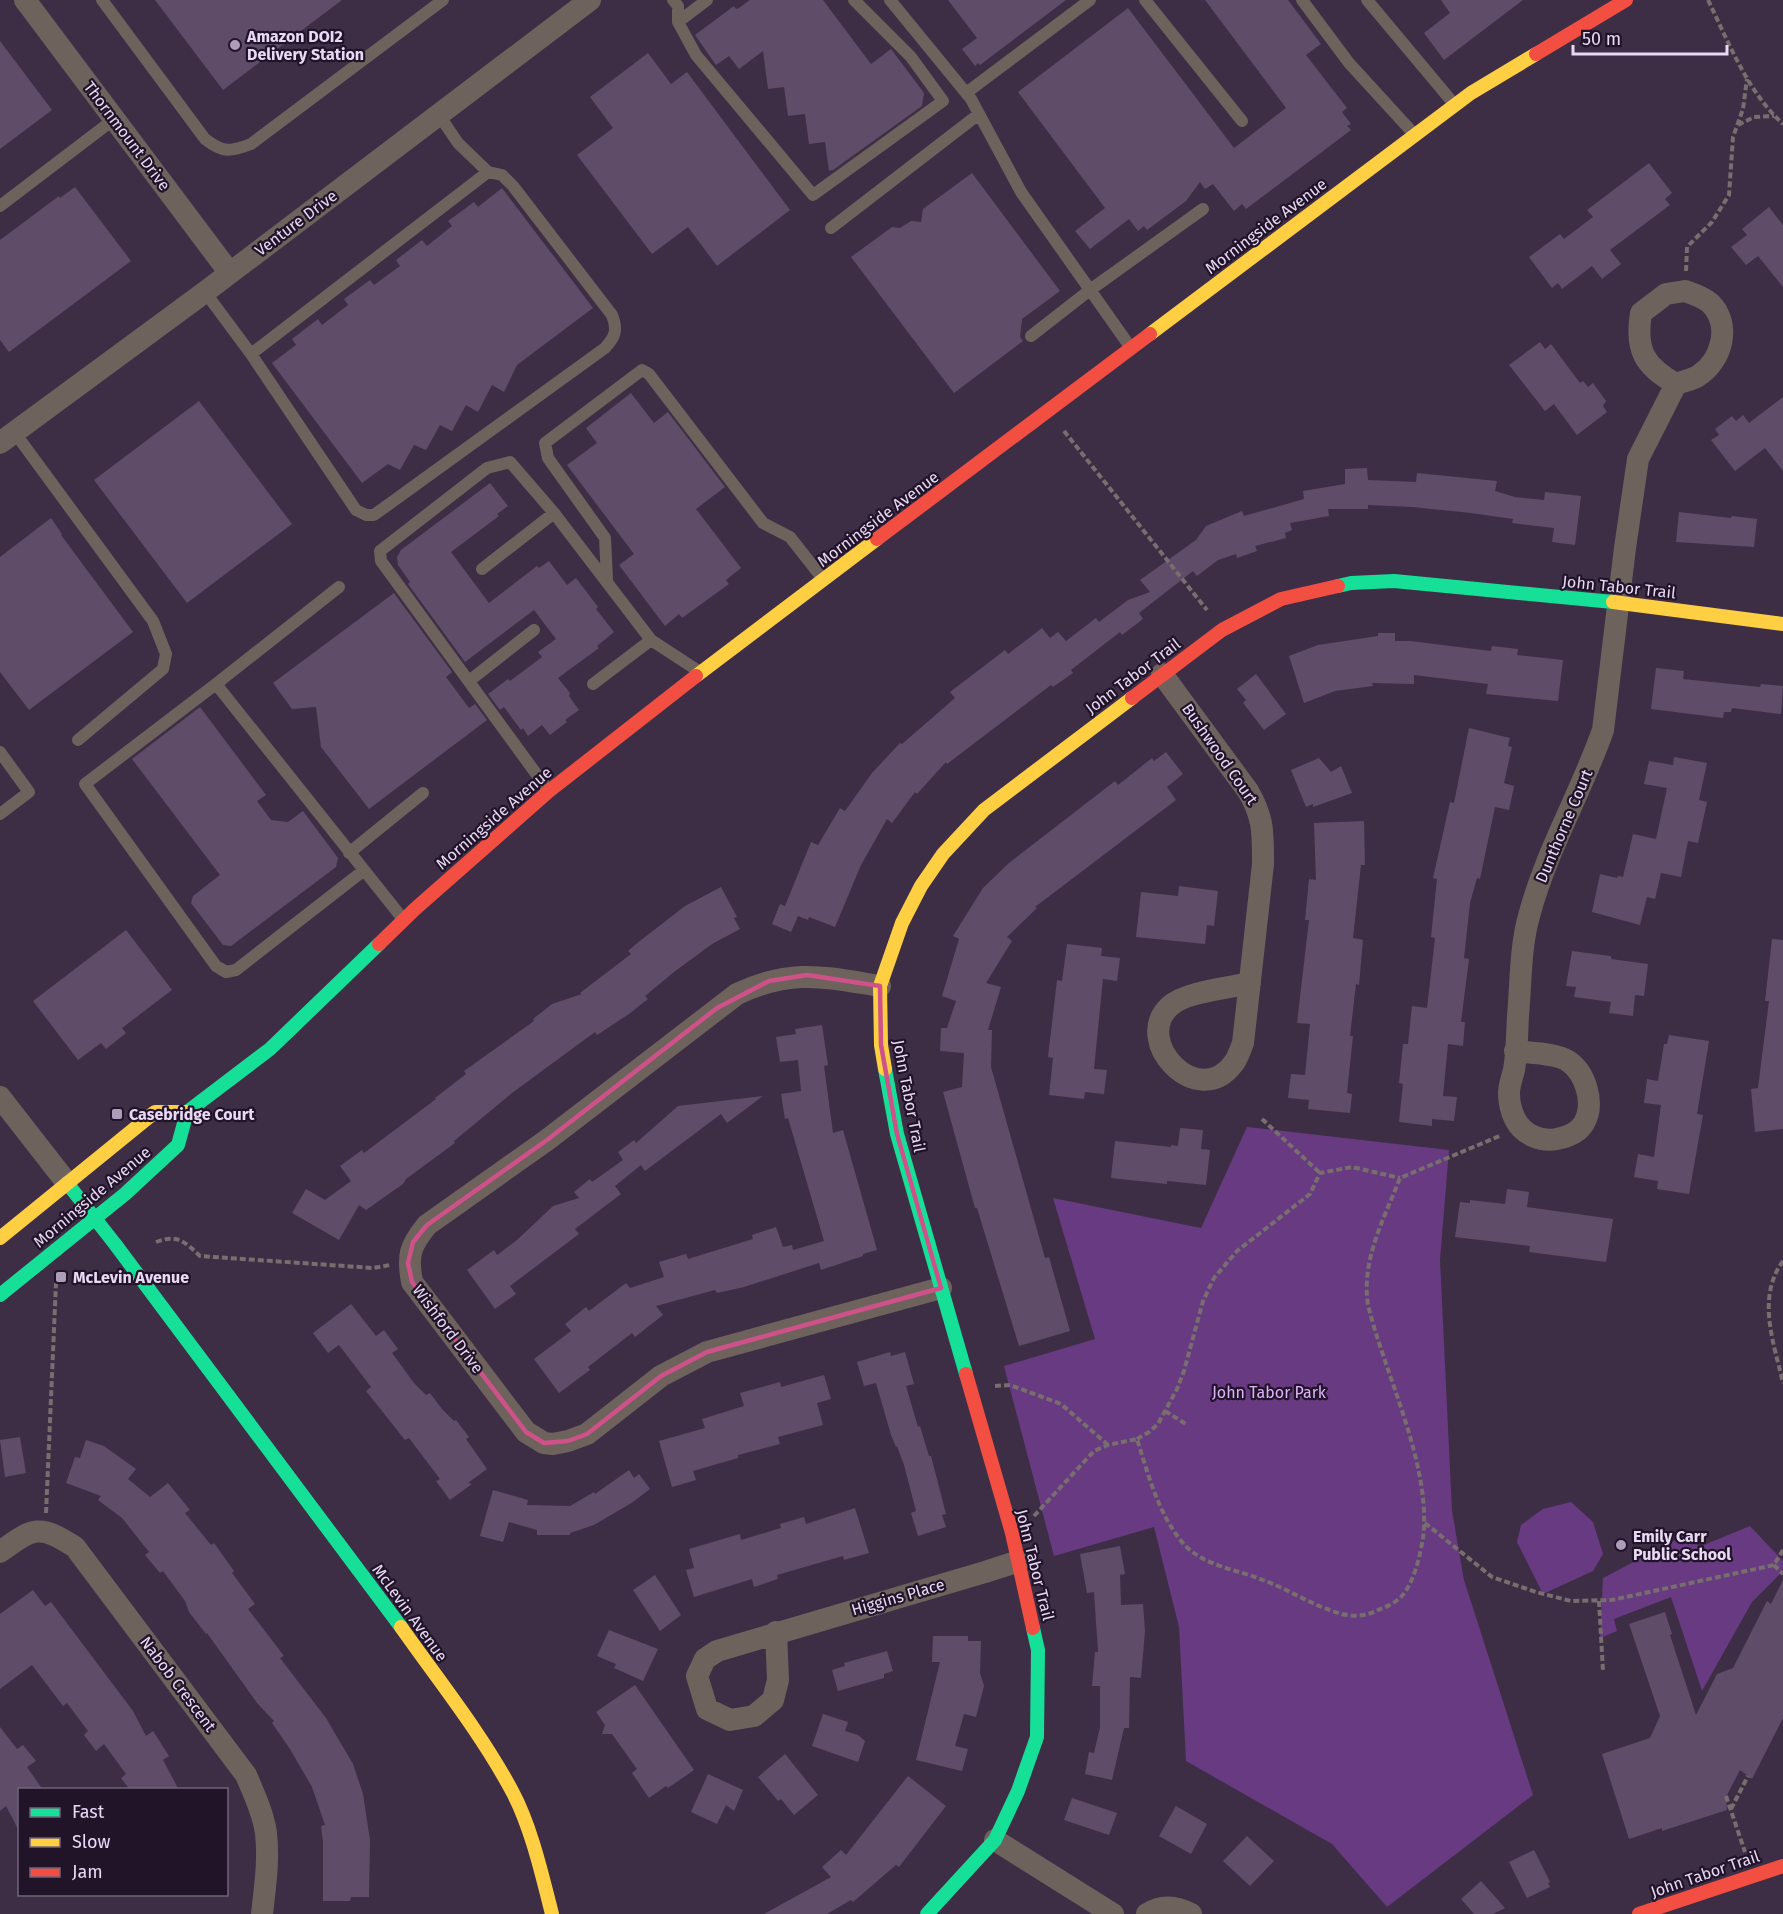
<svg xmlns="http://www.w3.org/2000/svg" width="1783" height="1914" font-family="'Fira Sans',sans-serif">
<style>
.green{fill:#673a81}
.building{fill:#5f4c69}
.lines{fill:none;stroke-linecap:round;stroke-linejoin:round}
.path{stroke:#786e6e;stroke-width:4;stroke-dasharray:6 3;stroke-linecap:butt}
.lane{stroke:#6e625c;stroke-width:12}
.street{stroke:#6e625c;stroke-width:22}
.fast{stroke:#16e098;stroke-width:14}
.slow{stroke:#ffcf43;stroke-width:14}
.jam{stroke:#f24e42;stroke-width:14}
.marked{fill:none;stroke:#ce5289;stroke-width:4.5;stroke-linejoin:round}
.poi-dot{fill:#ad9db8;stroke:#211429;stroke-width:2}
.labels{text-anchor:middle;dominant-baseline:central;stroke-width:4.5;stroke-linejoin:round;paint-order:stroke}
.poi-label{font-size:16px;font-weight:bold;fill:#e9d9f5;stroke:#211429;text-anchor:start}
.street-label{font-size:16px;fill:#e9d9f5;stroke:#211429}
.park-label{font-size:16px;fill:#e0b4fd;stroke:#211429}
</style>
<rect width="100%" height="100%" fill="#3d2e46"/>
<!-- green -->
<path class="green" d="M1247,1127l202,23 -9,110 12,251 12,69 69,215 -146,112 -55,-63 -146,-83 -7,-134 -25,-100 -100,29 -50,-190 91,-27 -42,-141 148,30z
M1571,1502l22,20 10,32 -10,17 -50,23 -26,-52 4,-17 22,-16z
M1750,1526l33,35v10l-31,31 -50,89 -31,-94 -57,22 3,12 -17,7 3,-60 86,-45 10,14z"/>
<!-- building -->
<path class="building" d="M155,0h187l-119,90z
M750,0h73l48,64 20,-15 33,44 -2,13 -89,64 -4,1 -4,-29 -16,2 -4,-30 -17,2 -4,-29 -16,2 -5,-38 -24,18 -10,-13 -13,9 -21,-30 39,-29 2,3 3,-1z
M948,0h118l-86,65 -2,-2 -3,3 -13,-17 15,-11z
M1205,0h83l33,44 -15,11 41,53 -5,4 9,12 -4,2 4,4 -105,79 -4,-5 -8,7 -21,-27 -8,5 -5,-7 -14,19 -39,29 -3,-4 -6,5 -9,-12 -39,30 -15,-18 30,-23 -87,-116 110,-84 106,140 52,-40z
M1441,0h82l-79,60 -20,-27 26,-20z
M0,41l52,69 -52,39z
M648,53l23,31 16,-12 103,138 -73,56 -29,-39 -36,27 -75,-99 36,-27 -23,-31z
M1649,163l23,30 -7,6 5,6 -60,45 11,14 -19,15 -10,-13 -30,23 -4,-6 -6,5 -23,-31 31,-23 4,5 29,-22 -6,-7z
M972,173l88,118 -38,28 -2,18 3,4 -69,52 -103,-136 41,-30 8,1 11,-7 10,1 2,-13z
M75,187l56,74 -122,91 -9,-12v-100l59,-44 1,2z
M502,188l91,120 -76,57 -13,27 -12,-7 -14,27 -12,-7 -14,26 -12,-6 -14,25 -12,-5 -14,25 -12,-6 -26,19 -90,-120 24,-18 -4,-6 26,-20 4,6 26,-20 -4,-6 26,-19 4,5 26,-19 -4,-6 26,-20 5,6 25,-20 -4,-5 26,-19 4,5z
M1769,207l14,18v62l-25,-31 -12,9 -15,-18 16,-12 -5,-6z
M1540,342l5,7 6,-5 29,39 3,-2 5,6 5,-4 13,18 -3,5 4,6 -30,23 -23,-31 -9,7 -36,-46z
M631,393l23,30 14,-11 57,75 -29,22 45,59 -15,12 3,4 -47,34 -3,-4 -14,12 -46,-61 15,-11 -67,-89 30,-22 -11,-15z
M1783,397v74l-18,-23 -30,23 -24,-31 8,-5 -4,-6 17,-13 4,5 7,-6 6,8z
M199,401l93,123 -105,79 -93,-123z
M1367,468l1,12 48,2 1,-9 80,8 -2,10 20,6 29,3 1,-8 36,4 -6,49 -23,-3 2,-14 -42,-5 1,-4 -42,-6 -59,-6 -44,-2v4h-40l1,7 -39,7 2,7 -7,3 1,5 -31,8 2,5 -20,7 -1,-4 -18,6 -21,16 -4,-5 -54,42 4,6 -21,16 -2,-3 -49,38 2,3 -20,14 -2,-2 -104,79 -1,-2 -29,32 -2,-2 -23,31 -5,-4 -26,46 -26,62 -26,-10 -1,3 -10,-4 -7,16 -19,-8 8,-20 5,2 26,-64 7,3 22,-37 5,3 27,-38 28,-30 2,1 53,-46 -5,-6 55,-42 3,4 34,-26 8,10 8,-6 8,9 30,-23 3,4 29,-22 22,-8 -10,-12 56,-40 10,-14 36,-15 2,5 60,-17 -1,-8 42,-7v-15z
M490,483l18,23 -11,8 2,2 -48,36 38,51 48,-37 2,2 10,-7 18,24 9,-7 22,29 -2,2 18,23 -17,14 2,2 -41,30 12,15 -1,3 10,14 -14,10 2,2 -17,13 -8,-10 -14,11 -5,-8 -2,2 -17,-23 -4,3 -12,-16 20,-15 2,2 32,-24 -4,-5 18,-13 -22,-29 -69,52 -57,-78 2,-2 -12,-17 -1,-8 4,-7z
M1679,512l52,6 1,-2 25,3 -3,28 -78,-5z
M51,518l11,16 -1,1 72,97 -104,78 -29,-38v-115z
M394,593l58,79 -6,5 23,31 6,-4 12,16 -118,89 -48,-62 -5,-40 -24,2 -19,-26z
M1378,633h17v8h15l81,10 1,-5 26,3 -1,6 46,5 -5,41 -72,-7 2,-10 -74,-9v9l-42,-1 1,3 -38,5 -31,12 -15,-47 29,-11 60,-9z
M1656,668l28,3 -1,8 77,8 1,-3 22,2 -2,28 -49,-6 -1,4h-7l-1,6 -72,-9z
M1256,674l30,40 -22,16 -21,-27 3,-3 -9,-11z
M200,707l66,88 -9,6 14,19 17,2 15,-11 35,47 -2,9 -105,79 -8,-1 -32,-42 2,-7 27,-21 -88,-116z
M1469,728l41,10 -2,8 4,1 -8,36 10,3 -5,24 -14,-3 -15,72 -3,-1 -7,25 -6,55 5,1 -8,63h4l-2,24 -15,-2 -5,52 14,1 -3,24 -22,-2v7l-33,-4 4,-38 -4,-1 4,-39h5l4,-38 15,2 8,-70 -4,-1 6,-58 -4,-1 17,-76 4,1z
M1166,752l17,22 -16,13 9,13 -141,107 2,1 -30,29 5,4 -26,42 15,4 -13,43h4l-1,37 54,191 4,-1 21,74 -51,15 -42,-138h-2l-32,-116 19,-5 2,-34 -24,-2 1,-23h6l9,-27 -14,-5 17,-57 -6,-3 30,-48 26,-25 106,-82 3,4 34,-27 2,3z
M1674,757l33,6 -8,37 8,2 -9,41 -10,-2 -7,36 -20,-4 -6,26 -8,-2 -7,28 -48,-13 8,-38 17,4 1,-2 5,1 10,-43 23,5 11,-51 -23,-4 5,-23 24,4z
M1319,758l12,14 10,-6 11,27 -39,14v-3l-7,3 -15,-37z
M1364,821l1,44h-4l-8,73 10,2 -4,45 -3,-1 -6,52h3l-6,57 5,1 -2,19 -42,-4 1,-9 -21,-2 3,-24 14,1 5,-51 -13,-1 12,-103h-4l4,-41 7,1 -2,-57z
M1179,886l39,5 -4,35 -7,-1 -2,19 -69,-7 5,-45 37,4z
M721,887l16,30 -3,1 6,11 -28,15 -38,28 -29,24 3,3 -19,15 -32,21 -2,-3 -83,61 -58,48 1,2 -49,36 -3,5 -37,26 -7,-5 -20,35 -47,-27 14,-24 19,11 26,-19 -11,-15 22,-16 2,3 72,-54 -1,-1 31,-24 -2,-3 70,-50 -1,-2 19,-15 30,-10 -2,-1 51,-39 -3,-3 8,-7 49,-38z
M126,930l46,60 -50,38 4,5 -20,16 -5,-6 -23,17 -45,-59z
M1772,939l11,1v189l-28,3 -4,-43 7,-1 11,-87h-4z
M1067,944l35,4 -1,8 19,2 -3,23 -14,-2 -9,90 13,1 -3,24 -19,-2 -1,7 -35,-4 4,-37 -5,-1 9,-77 5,1z
M1572,951l39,5v3l37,5 -4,32 -9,-1 -2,21 -24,-3 2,-11 -37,-5 2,-10 -10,-1z
M822,1025l6,40 -4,1 9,67 10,-3 34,120 -14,4v2l-42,14 -2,-7 -75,24 -27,6 -2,-3 -59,16 7,9 -28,22 -3,-4 -44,34 2,3 -31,23 -25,-34 37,-28 -6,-7 21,-17 3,4 37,-28 4,5 34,-11 -5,-15 27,-8 2,5 65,-20 -1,-4 24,-8 7,20 9,-2 1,5 31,-9 -36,-123 -3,1 -4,-25 20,-3 -3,-31 -18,2 -4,-25 20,-3 -1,-5z
M1669,1035l40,6 -12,73 6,1 -14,79 -32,-5 1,-8 -24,-4 4,-23 16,3 7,-52 -17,-2 3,-24 11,2 6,-37h3z
M763,1096l-36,27 -6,-9 -76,57 -4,-6 -26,21 6,8 -46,35 4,5 -69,52 6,8 -21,15 -28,-39 27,-20 3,5 20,-15 36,-34 26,-8 -5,-6 16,-13 2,3 31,-22 -5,-8 16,-12 2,3 42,-37z
M1180,1128l23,2 -2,19 9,1 -4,35 -39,-4v3l-56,-6 4,-37 56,6v-2l7,1z
M1507,1189l22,3 -2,15 86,12 -7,43 -77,-10 1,-6 -75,-9 5,-35 10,1v-3l35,4z
M351,1304l25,32 8,-6 14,19 -6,4 22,30 12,12 4,-2 12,16 12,12 2,-1 13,17 -3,2 21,30 -19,14 4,1 -22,16 -14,-19 4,-2 -31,-41 -4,2 -39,-49 5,-4 -32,-42 -11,8 -15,-20z
M890,1352l1,4 14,-4 9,32 -8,2 12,41 2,-1 9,30h2l15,58 -4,1 4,12 -28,9 -7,-23 5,-2 -12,-46 -7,-19 -1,1 -5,-12 -15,-52 -12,3 -7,-24z
M824,1375l7,24 -14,4 6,22 -45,12 2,7 -42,11v3l-45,13 3,9 -24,7 -13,-46 46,-13 -3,-9 42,-13 -4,-13 40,-11 1,5z
M20,1437l6,36 -21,4 -5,-37z
M86,1440l18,6 32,23 -8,10 22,18 18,-14 22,27 -5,3 26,32 3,-2 20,28 -2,2 23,31 -7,5 36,47 -4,2 46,60 27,46 10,30 7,46 -1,57h-18l-1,4h-27v-59l-2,-16 4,-1 -13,-38 -22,-38 -18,-26 2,-2 -17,-18 -50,-70 -1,1 -17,-22 -4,-11 -22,-30 -3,2 -15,-18 4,-3 -27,-34 -24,-18 3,-4 -35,-13 9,-26 5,1z
M629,1470l5,8 5,-4 11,15 -17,13 -39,23 -24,8v2h-33v-5l-28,-8 -6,20 -23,-6 13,-46 35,10 -1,5 43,1 24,-14 1,2z
M855,1508l14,45 -25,7 -1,-4 -66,19 1,4 -24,8 -2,-8 -58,18 -8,-27 8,-2 -5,-19 51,-15 1,6 40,-12 -1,-4 24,-7 2,7z
M1120,1546l5,28 -5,1 1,30 22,-1 2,27 -4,47 -11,-1 -1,51h-5l-12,52 -27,-6 4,-22 5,1 6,-26v-41h-8l3,-34h3l-4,-60 -7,1 -7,-39z
M655,1575l26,40 -21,16 -27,-41z
M1783,1580v138l-31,61 -12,-9 -14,27 1,13 -65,21v-3l-33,11 -27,-85 48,-16 10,-22 -31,-92 36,-12 7,22 -2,1 26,80 21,-41 16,-6 34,-67 4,3z
M33,1590l12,16 6,-4 82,109 13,25 7,-5 16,25 -6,4 16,30h-49l-9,-12 5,-4 -22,-30 -8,7 -12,-16 4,-4 -21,-28 -4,3 -31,-41 -32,24v-75z
M609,1630l49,19 -15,32 -29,-13 2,-4 -19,-8z
M933,1636h35v5h13l-1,32 4,13 -8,31 -12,-3 -9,32 13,3 -6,22 -46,-11 24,-98h-8z
M887,1651l6,20 -9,3v4l-46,13 -6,-21 13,-4 -1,-3z
M635,1685l59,85 -26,18 -2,-2 -17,12 -17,-25 5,-4 -25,-35h-10l3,-9 -9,-13z
M823,1714l25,8 -3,9 13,4 7,6 -7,21 -46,-16z
M0,1727l17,22 6,-4 13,16 -9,6 16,23h-23v43l-14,-27 -6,5z
M785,1754l33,41 -24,20 -13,-16 -3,2 -20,-24z
M708,1774l35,16 -9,21 -8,-6 -9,19 -26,-12z
M908,1776l38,30 -47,61 -3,-2 -43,37 -2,-2 -24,14h-63l67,-37 -9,-10 19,-17 5,5z
M1072,1798l45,15 -8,22 -45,-15z
M1176,1806l31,18 -16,30 -32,-18z
M1247,1836l27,25 -24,25 -27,-25z
M1534,1850l16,32 -2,1 2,4 -23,11 -18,-36z
M1481,1881l24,27 -12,6h-19l-13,-15z"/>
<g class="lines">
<!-- path -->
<path class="path" d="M1708,0c21,43 39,91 75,124
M1738,125l16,-8 20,-1
M1686,271l1,-24 25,-25 17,-27 4,-58 10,-28 4,-30
M1064,431l143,179
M1262,1119l58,54
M156,1242c21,-8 28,-1 44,14l173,12 17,-3
M1783,1261c-27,37 -9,82 0,122
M995,1386l15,-1 51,19 46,40
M1165,1411l21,13
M1137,1439l12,-7 9,-8 19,-35 7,-18 19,-70 11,-23 23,-27 73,-57 10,-21 32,-6 48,11
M46,1513l10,-230
M1034,1516l60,-65 14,-6 29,-6c11,35 21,74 45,103 20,24 54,27 81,38 27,10 52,27 79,34 12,3 25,2 36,-4 8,-3 17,-7 23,-13 13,-14 19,-41 22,-59 9,-72 -38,-163 -55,-233 -7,-45 16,-86 32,-127l102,-43
M1425,1523l67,54 44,15 35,9 41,-1 162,-35 9,-15
M1774,1565l9,9
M1599,1601l4,70
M1726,1796l19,56
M1731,1809l17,-33"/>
<!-- lane -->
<path class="lane" d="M102,0l103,139c18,14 25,13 46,5l192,-144
M673,0l5,6v16l18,33 117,140 130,-94 -32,-44 -57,-57
M890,0l81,99 50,93 110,156
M1145,0l97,121
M1302,0l47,63 65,71
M1367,0l87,104
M678,22l29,-22
M966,93l124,-93
M0,206l113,-86
M831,228l148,-114
M205,292l46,62 105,156 10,5h8l231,-167c10,-11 13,-18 7,-33l-99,-129 -11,-11 -14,-3 -30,-29 -19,-28
M1031,336l59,-46 113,-81
M251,354l237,-182
M15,433l138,188 13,33 -3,15 -85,71
M482,569l72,-56
M607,580l-2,-42 -57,-80 -3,-15 97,-73 7,4 114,149 27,14 33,42
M339,587l-123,97 187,235
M469,681l65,-51
M216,684l-131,100 131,182 10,6 10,-2 127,-99
M593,684l58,-44
M0,752l29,40 -29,22
M548,790l-167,-229 -1,-10 107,-83 23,-6 44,51 97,127 49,32
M349,853l74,-60"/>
<!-- street -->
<path class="street" d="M25,0l204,272
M1685,291c9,3 18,6 25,12 22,21 12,58 -12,73 -6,4 -15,5 -22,8 -32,-18 -41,-34 -35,-71l25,-19z
M0,443l205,-151 385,-292
M1162,674l86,117c16,27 15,43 15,73l-20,179c-3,7 -5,15 -10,21 -35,47 -102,-23 -63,-58 15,-14 58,-18 80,-23
M880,986c-56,-9 -88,-18 -143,8l-190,146 -120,85c-17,21 -20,30 -15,57l114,150 18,11 9,1 15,-3 19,-7 74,-58 46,-24 234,-64
M1515,1051c15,2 41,2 53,10 18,12 27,43 16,62 -5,9 -17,14 -27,16 -16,3 -34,-4 -42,-20 -4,-8 -6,-18 -6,-26 0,-8 3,-15 5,-23 3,-17 3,-36 4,-54 3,-33 2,-68 11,-100 17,-65 52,-123 74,-186l22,-182 13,-89 38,-75
M0,1097l67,86
M0,1552c34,-25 39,-28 75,-5l171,228c8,19 17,38 20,58 3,28 -1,54 -4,81
M776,1632l2,48 -5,20 -19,16 -24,4 -23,-11 -10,-33 8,-17 12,-8 268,-79 34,-11
M995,1840l118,74
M1147,1914c14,-9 29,-8 44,0"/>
<!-- fast -->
<path class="fast" d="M1338,586l13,-3 43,-2 219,21
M885,1069l12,65 69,240
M67,1183l48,61 286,383
M0,1295l125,-101 53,-49 9,-33 83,-63 109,-105
M927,1914l68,-74 23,-49 19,-54 1,-87 -5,-22"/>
<!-- slow -->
<path class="slow" d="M1150,334l321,-241 65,-39
M1613,602l170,22
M696,676l181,-137
M885,1069l-4,-24 -1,-59 22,-63 19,-37 22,-32 41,-44 148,-112
M0,1238l155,-126h32
M401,1627c38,54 80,106 111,164 19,35 30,84 40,123"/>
<!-- jam -->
<path class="jam" d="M1536,54l90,-54
M877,539l273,-205
M1132,698l90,-68 59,-31 57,-13
M379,944l36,-35 134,-118 147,-115
M966,1374l46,159 21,95
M1639,1914l144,-48"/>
</g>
<!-- marked area -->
<path class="marked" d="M807,975l73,11 1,59 16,89 44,154 -234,64 -46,24 -74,58 -19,7 -24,2 -18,-11 -114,-150 -4,-19 5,-21 14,-17 120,-85 170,-132 52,-27z"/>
<!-- markers -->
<g class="poi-dot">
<circle cx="235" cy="45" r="6"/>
<rect x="111" y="1108" width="12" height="12" rx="3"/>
<rect x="55" y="1271" width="12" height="12" rx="3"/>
<circle cx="1621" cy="1545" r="6"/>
</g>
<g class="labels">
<!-- poi labels -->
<g class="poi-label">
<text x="247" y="36">Amazon DOI2<tspan x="247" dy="18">Delivery Station</tspan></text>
<text x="129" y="1114">Casebridge Court</text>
<text x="73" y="1277">McLevin Avenue</text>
<text x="1633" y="1536">Emily Carr<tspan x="1633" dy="18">Public School</tspan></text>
</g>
<!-- street labels -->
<g class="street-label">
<text transform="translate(127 136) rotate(53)">Thornmount Drive</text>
<text transform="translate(296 223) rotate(-37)">Venture Drive</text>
<text transform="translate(1266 226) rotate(-37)">Morningside Avenue</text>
<text transform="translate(878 519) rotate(-37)">Morningside Avenue</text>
<text transform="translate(1619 587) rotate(6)">John Tabor Trail</text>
<text transform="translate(1133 676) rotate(-37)">John Tabor Trail</text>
<text transform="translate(1220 754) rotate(55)">Bushwood Court</text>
<text transform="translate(494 818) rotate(-41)">Morningside Avenue</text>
<text transform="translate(1564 826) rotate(-67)">Dunthorne Court</text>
<text transform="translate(909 1096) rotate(79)">John Tabor Trail</text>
<text transform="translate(92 1197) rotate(-40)">Morningside Avenue</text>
<text transform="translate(448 1329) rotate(53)">Wishford Drive</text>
<text transform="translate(1035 1565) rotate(76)">John Tabor Trail</text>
<text transform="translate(898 1597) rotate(-16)">Higgins Place</text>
<text transform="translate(410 1613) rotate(54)">McLevin Avenue</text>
<text transform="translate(178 1684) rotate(53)">Nabob Crescent</text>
<text transform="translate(1705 1874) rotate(-19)">John Tabor Trail</text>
</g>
<!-- park labels -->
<g class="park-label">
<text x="1269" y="1392">John Tabor Park</text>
</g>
</g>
<!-- legend -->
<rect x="18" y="1788" width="210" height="108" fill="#211429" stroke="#71637b" stroke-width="1.5"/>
<rect x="30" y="1808" width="30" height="9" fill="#16e098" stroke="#71637b" stroke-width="1.5"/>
<text x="72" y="1818" font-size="18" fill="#e9d9f5">Fast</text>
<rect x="30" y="1838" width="30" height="9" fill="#ffcf43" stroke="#71637b" stroke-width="1.5"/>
<text x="72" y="1848" font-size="18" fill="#e9d9f5">Slow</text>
<rect x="30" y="1868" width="30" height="9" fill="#f24e42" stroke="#71637b" stroke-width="1.5"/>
<text x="72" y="1878" font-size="18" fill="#e9d9f5">Jam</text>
<!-- scale -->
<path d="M1573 45v9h154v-9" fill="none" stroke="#e9d9f5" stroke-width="3"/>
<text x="1582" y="45" font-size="18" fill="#e9d9f5" stroke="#211429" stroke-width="4.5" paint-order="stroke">50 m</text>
</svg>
